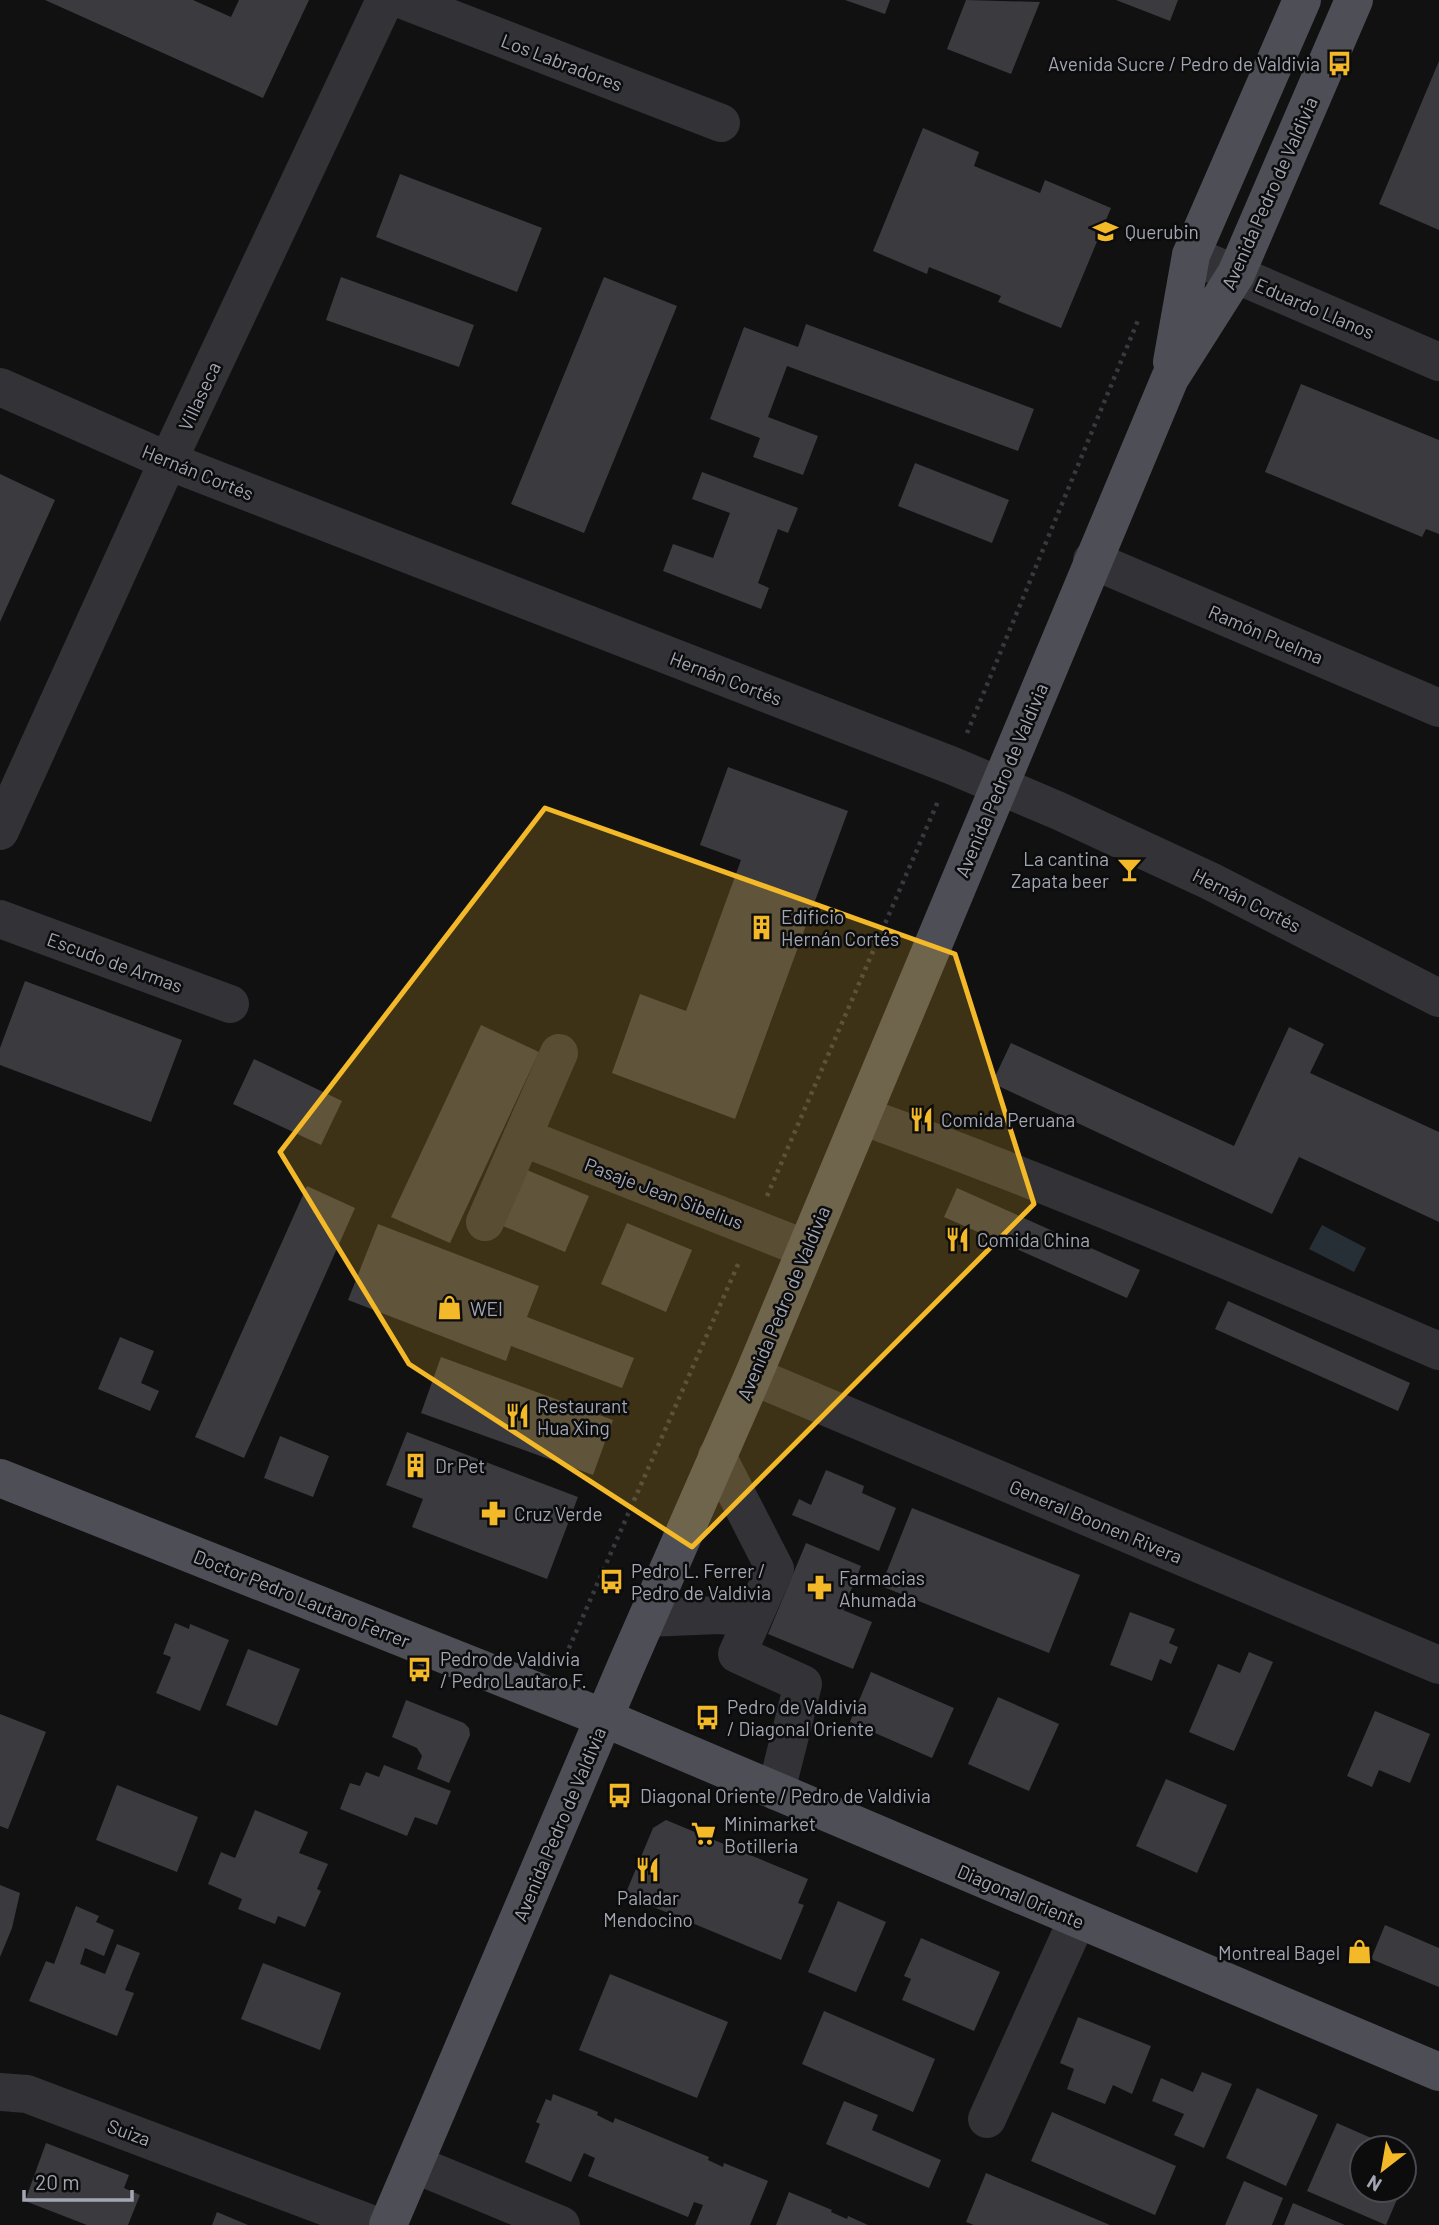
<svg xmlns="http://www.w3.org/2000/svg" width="1439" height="2225" font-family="Barlow,sans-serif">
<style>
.water{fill:#272f36}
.building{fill:#3b3b3f}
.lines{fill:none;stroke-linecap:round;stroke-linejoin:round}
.path{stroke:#38393e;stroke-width:4.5;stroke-dasharray:3.5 5;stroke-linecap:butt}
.minor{stroke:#323237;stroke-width:38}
.major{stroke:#4e4f56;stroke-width:38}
.marked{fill:#f3b928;fill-opacity:0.2;stroke:#f3b928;stroke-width:5;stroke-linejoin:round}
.labels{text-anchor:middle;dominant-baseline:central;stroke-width:5;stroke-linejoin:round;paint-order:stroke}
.street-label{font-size:19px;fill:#a2a6b3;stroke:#0c0c0d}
.poi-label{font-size:19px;fill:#a2a6b3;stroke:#0c0c0d;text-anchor:start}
</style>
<rect width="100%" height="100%" fill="#111112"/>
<!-- water -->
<path class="water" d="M1322,1225l44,23 -12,24 -45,-23z"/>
<!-- building -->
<path class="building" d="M45,0h148l38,17 8,-17h70l-46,98z
M845,0h45l-5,14z
M966,0l74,2 -29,72 -64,-25z
M1116,0h62l-8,21z
M1439,61v169l-60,-26z
M923,128l56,24 -5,14 66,27 5,-13 66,28 -50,120 -63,-26 3,-6 -72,-29 -2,7 -54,-23z
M400,174l142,54 -25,64 -141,-55z
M341,277l133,48 -15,42 -133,-47z
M604,277l73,29 -93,227 -73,-29z
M806,324l228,85 -16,42 -231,-85 -19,51 50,19 -15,39 -50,-18 7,-19 -50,-19 34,-92 54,20z
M1301,384l138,56v94l-13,-5 -4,8 -157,-65z
M915,463l94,37 -17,43 -94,-37z
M702,472l96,36 -10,25 -10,-4 -20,54 11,5 -8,21 -98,-38 10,-27 40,14 17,-45 -38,-14z
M0,474l55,26 -55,122z
M728,767l120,44 -113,308 -123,-46 28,-79 46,17 55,-151 -41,-15z
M25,981l157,59 -31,82 -151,-57v-17z
M481,1025l58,27 -89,191 -59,-26z
M1289,1027l35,17 -14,29 129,59v90l-140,-65 -27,57 -280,-131 19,-40 223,103z
M254,1059l88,42 -21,44 -88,-41z
M527,1170l62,26 -24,56 -62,-26z
M307,1186l48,22 -111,250 -49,-21z
M957,1188l183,82 -13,28 -183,-81z
M627,1223l65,27 -26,62 -65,-28z
M378,1224l161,62 -12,31 107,41 -12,30 -111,-42 -5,15 -158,-61z
M1228,1301l182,82 -12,28 -183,-82z
M120,1337l34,14 -13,32 18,8 -9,20 -52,-22z
M441,1357l172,63 -20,55 -172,-62z
M407,1432l171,65 -31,82 -135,-52 11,-28 -37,-14z
M280,1436l49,20 -16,41 -49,-19z
M826,1470l38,16 -2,7 34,15 -17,43 -87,-36 7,-16 12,6z
M912,1508l168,67 -31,78 -168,-67z
M806,1543l55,23 -18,44 29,12 -19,47 -85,-35z
M1130,1612l45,17 -6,14 9,4 -7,17 -11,-5 -8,22 -42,-16z
M175,1623l14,6 1,-5 39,16 -29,71 -44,-18 15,-36 -8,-3z
M248,1649l52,20 -23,57 -51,-21z
M1249,1652l24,10 -39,89 -45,-19 29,-68 22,9z
M871,1672l83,36 -22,50 -82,-36z
M998,1697l61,27 -30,67 -61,-27z
M406,1700l58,23 5,5 1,7 -21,48 -32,-14 5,-13 -5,-8 -25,-11z
M1375,1711l55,23 -20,49 -31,-13 -7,17 -25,-11z
M0,1714l46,18 -38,97 -8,-3z
M384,1765l67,26 -14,34 -22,-8 -8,19 -67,-27 10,-26 10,3 6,-14 13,5z
M1166,1779l61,26 -30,68 -61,-27z
M117,1785l81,32 -21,55 -81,-32z
M255,1810l53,22 -9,21 29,11 -11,25 4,2 -16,36 -27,-11 -3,8 -37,-15 4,-10 -34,-15 13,-32 14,6z
M666,1820l142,59 -10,24 6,2 -23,55 -156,-65 28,-67z
M0,1885l20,8 -8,35 -12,29z
M838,1901l48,21 -30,70 -48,-20z
M76,1906l23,10 -3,6 18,8 -10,26 -19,-8 -5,16 25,10 12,-30 23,9 -15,37 9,3 -17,43 -88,-35 17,-40 8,3z
M1385,1925l54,23v39l-68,-28z
M921,1938l79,34 -26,59 -72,-31 9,-21 -7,-3z
M263,1963l78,30 -21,57 -79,-31z
M610,1974l118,48 -31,76 -118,-48z
M824,2011l111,48 -22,53 -111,-48z
M1078,2017l73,29 -19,48 -19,-9 -8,19 -38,-15 7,-20 -14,-6z
M1202,2072l30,12 -28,64 -30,-13 10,-21 -32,-13 9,-23 32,14z
M1257,2088l61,27 -32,71 -60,-28z
M553,2094l45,18 -1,3 16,8 2,-5 94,39 -1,3 15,7 1,-4 44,18 -18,44h-55l8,-20 -9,-3 -6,15 -100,-41 7,-18 -11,-5 -13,29 -46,-20 15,-38 -4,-2 10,-23 5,2z
M844,2101l34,14 -6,15 69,30 -12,28 -103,-44z
M1052,2112l124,54 -21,49 -124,-54z
M1337,2123l57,25h-32v42h39l-15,35 -79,-34z
M46,2143l83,32 -5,13 16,7 -12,30h-41l-62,-24z
M1404,2152l11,5 -11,26z
M986,2173l124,52h-136l-8,-3z
M1244,2181l39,17 -11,27h-47z
M789,2192l43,18 -1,2 16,7 1,-3 20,9h-92z
M1293,2203l52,22h-61z
M217,2212l31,13h-36z"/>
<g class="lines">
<!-- path -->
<path class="path" d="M967,733l172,-415
M767,1196l172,-397
M562,1664l177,-402"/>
<!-- minor -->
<path class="minor" d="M403,0l318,123
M1191,255l248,107
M0,387l168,74 785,305 106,45 151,70 229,117
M1092,560l347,148
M0,831l168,-370 217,-461
M0,919l230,85
M862,1116c195,70 386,153 577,235
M522,1137l284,112
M485,1222l74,-169
M753,1376l686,289
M717,1456l58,113 -38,85 66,30 -27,107
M647,1618l72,-3 33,3
M0,2092l27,2 347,131
M987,2119l90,-199
M414,2164l147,61"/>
<!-- major -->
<path class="major" d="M1172,362l19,-107 111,-255
M0,1478l604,240 835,354
M388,2225l238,-559 127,-290 417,-998 66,-104 118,-274"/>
</g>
<!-- marked area -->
<path class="marked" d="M545,808l410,146 79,250 -342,343 -283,-183 -129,-212z"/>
<!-- icons -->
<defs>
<symbol id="bus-bare" viewBox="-9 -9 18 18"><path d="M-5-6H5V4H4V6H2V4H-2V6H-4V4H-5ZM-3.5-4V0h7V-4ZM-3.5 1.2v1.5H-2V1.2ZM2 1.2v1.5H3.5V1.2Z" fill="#f3b928" stroke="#0c0c0d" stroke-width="2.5" paint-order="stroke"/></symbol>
<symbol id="school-bare" viewBox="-9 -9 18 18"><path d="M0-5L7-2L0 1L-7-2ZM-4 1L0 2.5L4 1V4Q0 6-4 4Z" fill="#f3b928" stroke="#0c0c0d" stroke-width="2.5" paint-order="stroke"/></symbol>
<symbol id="bar-bare" viewBox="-9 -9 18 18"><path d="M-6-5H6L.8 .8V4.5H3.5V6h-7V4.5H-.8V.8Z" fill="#f3b928" stroke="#0c0c0d" stroke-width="2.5" paint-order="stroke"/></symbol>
<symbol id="building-bare" viewBox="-9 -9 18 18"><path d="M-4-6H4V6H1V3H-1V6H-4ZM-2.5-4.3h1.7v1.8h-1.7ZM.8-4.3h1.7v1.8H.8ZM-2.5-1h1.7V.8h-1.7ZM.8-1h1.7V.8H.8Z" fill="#f3b928" stroke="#0c0c0d" stroke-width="2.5" paint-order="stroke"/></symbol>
<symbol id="restaurant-bare" viewBox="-9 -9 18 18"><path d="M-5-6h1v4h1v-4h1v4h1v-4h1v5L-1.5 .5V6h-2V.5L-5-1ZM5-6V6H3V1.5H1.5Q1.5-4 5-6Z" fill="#f3b928" stroke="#0c0c0d" stroke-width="2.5" paint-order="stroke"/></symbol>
<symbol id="shop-bare" viewBox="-9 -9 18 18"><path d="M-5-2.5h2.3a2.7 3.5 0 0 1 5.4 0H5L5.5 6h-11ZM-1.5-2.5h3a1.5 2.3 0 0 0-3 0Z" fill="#f3b928" stroke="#0c0c0d" stroke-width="2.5" paint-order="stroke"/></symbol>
<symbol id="pharmacy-bare" viewBox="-9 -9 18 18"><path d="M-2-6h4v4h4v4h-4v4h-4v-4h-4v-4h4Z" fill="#f3b928" stroke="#0c0c0d" stroke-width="2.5" paint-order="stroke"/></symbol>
<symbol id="supermarket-bare" viewBox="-9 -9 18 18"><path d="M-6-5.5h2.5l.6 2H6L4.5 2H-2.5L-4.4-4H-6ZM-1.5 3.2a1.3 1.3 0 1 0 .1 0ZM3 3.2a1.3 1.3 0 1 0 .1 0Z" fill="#f3b928" stroke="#0c0c0d" stroke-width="2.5" paint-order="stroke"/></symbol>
</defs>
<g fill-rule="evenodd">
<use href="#bus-bare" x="1322" y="46" width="35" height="35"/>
<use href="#school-bare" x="1088" y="214" width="35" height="35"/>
<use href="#bar-bare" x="1112" y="852" width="35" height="35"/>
<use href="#building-bare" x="744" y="910" width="35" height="35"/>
<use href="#restaurant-bare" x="904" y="1102" width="35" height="35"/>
<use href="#restaurant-bare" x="940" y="1222" width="35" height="35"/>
<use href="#shop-bare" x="432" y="1290" width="35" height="35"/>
<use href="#restaurant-bare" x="500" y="1398" width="35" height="35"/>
<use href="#building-bare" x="398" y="1448" width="35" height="35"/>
<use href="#pharmacy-bare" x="476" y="1496" width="35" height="35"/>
<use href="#bus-bare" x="594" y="1564" width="35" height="35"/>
<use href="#pharmacy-bare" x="802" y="1570" width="35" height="35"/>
<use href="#bus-bare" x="402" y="1652" width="35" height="35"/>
<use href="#bus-bare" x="690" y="1700" width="35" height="35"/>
<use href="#bus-bare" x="602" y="1778" width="35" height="35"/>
<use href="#supermarket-bare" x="686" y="1816" width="35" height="35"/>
<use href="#restaurant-bare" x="630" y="1852" width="35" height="35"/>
<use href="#shop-bare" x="1342" y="1934" width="35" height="35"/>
</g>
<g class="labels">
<!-- street labels -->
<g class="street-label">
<text transform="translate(562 62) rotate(21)">Los Labradores</text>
<text transform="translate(1269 193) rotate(-66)">Avenida Pedro de Valdivia</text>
<text transform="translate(1315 308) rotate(23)">Eduardo Llanos</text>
<text transform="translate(199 396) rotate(-65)">Villaseca</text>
<text transform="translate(198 472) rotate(22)">Hernán Cortés</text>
<text transform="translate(1266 634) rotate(23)">Ramón Puelma</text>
<text transform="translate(726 678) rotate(21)">Hernán Cortés</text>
<text transform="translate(1001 780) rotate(-67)">Avenida Pedro de Valdivia</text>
<text transform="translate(1247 900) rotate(27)">Hernán Cortés</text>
<text transform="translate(115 962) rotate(20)">Escudo de Armas</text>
<text transform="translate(664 1193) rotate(21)">Pasaje Jean Sibelius</text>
<text transform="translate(783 1303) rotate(-67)">Avenida Pedro de Valdivia</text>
<text transform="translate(1096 1521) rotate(23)">General Boonen Rivera</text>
<text transform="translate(302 1598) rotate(22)">Doctor Pedro Lautaro Ferrer</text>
<text transform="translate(559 1824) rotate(-67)">Avenida Pedro de Valdivia</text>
<text transform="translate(1021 1896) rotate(23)">Diagonal Oriente</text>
<text transform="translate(129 2132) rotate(20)">Suiza</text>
</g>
<!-- poi labels -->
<g class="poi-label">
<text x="1320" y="63" text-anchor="end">Avenida Sucre / Pedro de Valdivia</text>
<text x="1125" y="231">Querubin</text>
<text x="1109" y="858" text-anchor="end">La cantina<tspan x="1109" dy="22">Zapata beer</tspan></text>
<text x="781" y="916">Edificio<tspan x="781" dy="22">Hernán Cortés</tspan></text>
<text x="941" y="1119">Comida Peruana</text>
<text x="977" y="1239">Comida China</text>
<text x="470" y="1308">WEI</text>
<text x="537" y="1405">Restaurant<tspan x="537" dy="22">Hua Xing</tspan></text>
<text x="435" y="1465">Dr Pet</text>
<text x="514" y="1513">Cruz Verde</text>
<text x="631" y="1570">Pedro L. Ferrer /<tspan x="631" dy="22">Pedro de Valdivia</tspan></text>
<text x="839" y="1577">Farmacias<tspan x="839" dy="22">Ahumada</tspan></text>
<text x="440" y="1658">Pedro de Valdivia<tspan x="440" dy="22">/ Pedro Lautaro F.</tspan></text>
<text x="727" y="1706">Pedro de Valdivia<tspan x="727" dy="22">/ Diagonal Oriente</tspan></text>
<text x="640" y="1795">Diagonal Oriente / Pedro de Valdivia</text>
<text x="724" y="1823">Minimarket<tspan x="724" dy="22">Botilleria</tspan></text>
<text x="648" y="1897" text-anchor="middle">Paladar<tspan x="648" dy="22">Mendocino</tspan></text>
<text x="1340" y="1952" text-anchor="end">Montreal Bagel</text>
</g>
</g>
<!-- north arrow -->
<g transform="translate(1383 2169) rotate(211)"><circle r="33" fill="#0c0c0d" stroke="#484a4f" stroke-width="2"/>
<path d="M0-5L12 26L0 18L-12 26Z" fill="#f3b928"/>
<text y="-10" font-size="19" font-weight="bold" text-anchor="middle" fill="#a2a6b3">N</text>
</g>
<!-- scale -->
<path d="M24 2190v10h108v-10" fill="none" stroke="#a2a6b3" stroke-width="3.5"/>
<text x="35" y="2190" font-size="21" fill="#a2a6b3" stroke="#0c0c0d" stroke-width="5" paint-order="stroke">20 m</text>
</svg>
